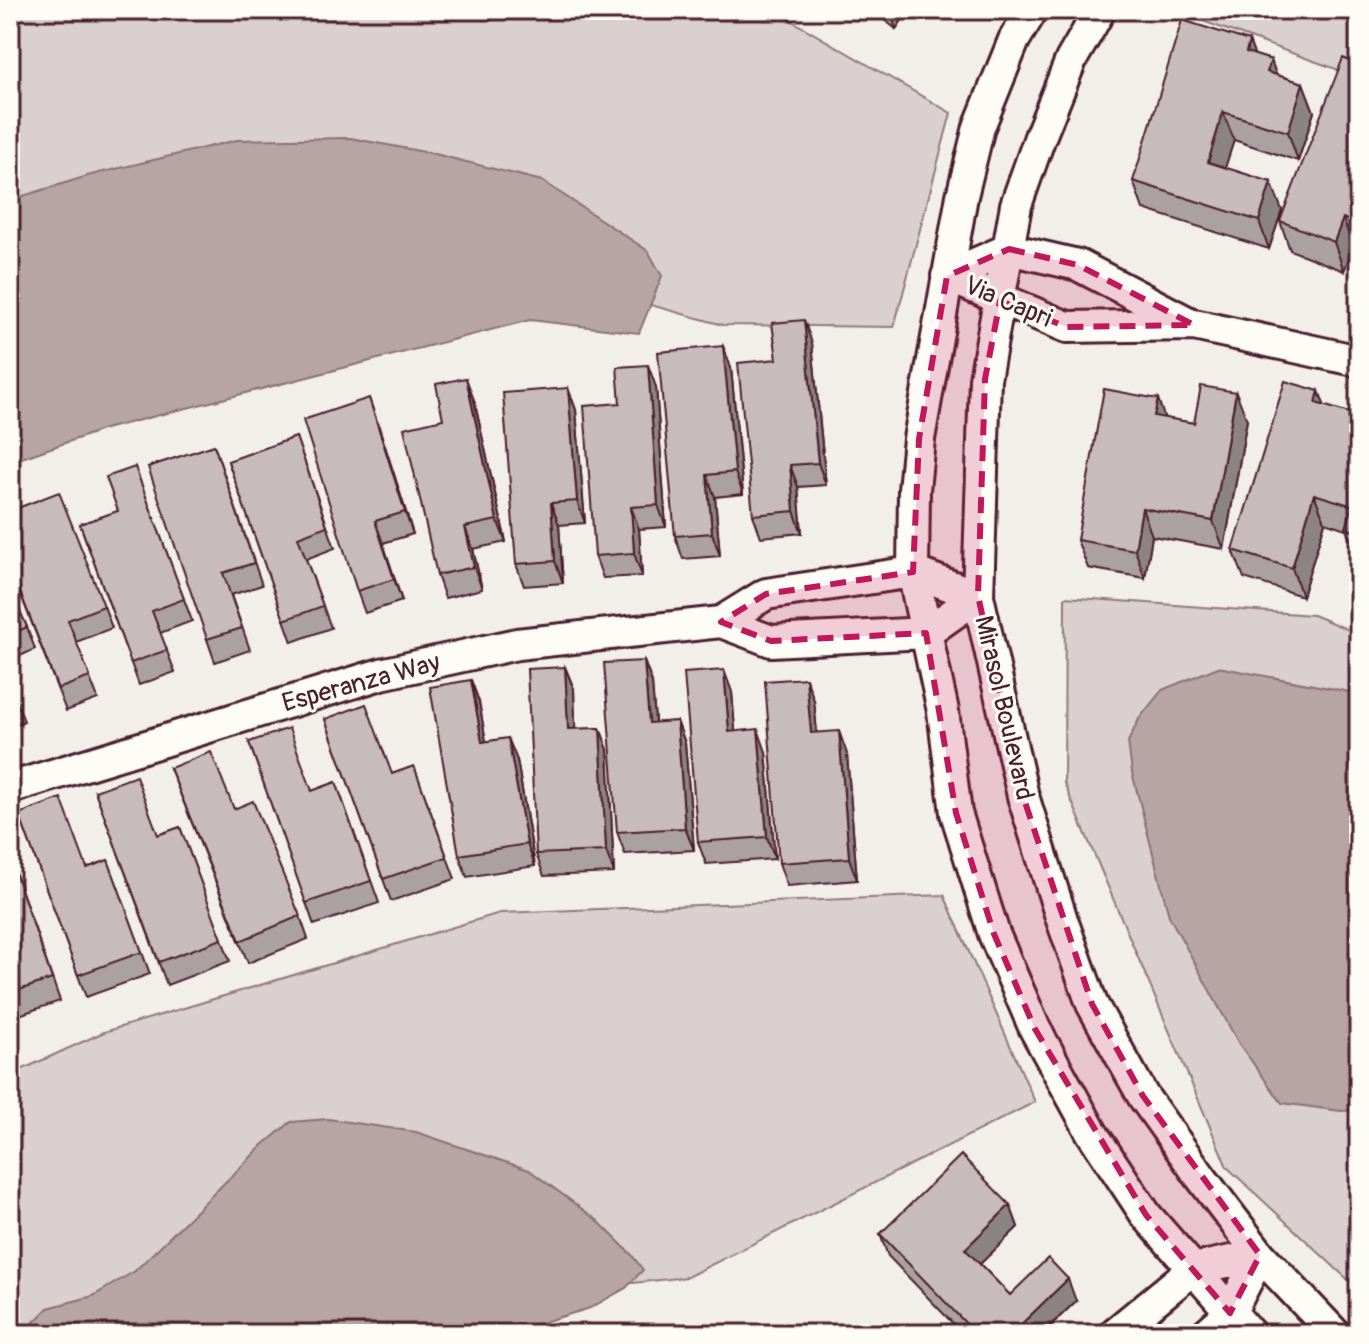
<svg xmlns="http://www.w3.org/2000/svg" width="1369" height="1344" font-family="Pangolin,sans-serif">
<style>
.green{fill:#d9d0cf;stroke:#92787d;stroke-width:2}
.water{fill:#b7a5a6;stroke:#8b6f75;stroke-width:2}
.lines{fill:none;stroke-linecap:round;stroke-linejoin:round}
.minor-casing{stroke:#4a1f2b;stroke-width:36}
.minor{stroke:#fdfcf7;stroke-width:30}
.wall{fill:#aca1a1;stroke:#4a1f2b;stroke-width:2}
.shaded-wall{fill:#8c8383;stroke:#4a1f2b;stroke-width:2}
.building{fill:#c8bbbb;stroke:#4a1f2b;stroke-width:2}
.marked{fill:#c2185b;fill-opacity:0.2;stroke:#c2185b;stroke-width:6;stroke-dasharray:16 10;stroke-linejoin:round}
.labels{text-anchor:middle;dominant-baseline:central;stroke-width:6;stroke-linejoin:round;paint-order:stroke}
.street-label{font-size:26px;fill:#4a1f2b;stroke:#fdfcf7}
</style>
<rect width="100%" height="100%" fill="#f2efeb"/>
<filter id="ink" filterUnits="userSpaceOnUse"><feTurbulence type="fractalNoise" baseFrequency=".0125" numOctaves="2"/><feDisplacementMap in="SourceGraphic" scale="16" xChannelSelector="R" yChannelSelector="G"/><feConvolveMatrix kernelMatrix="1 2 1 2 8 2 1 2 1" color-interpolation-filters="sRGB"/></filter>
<g filter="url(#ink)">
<!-- green -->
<path class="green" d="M10,10h763l178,103 -57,214 -171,-2 -384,-106 -329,127z
M1172,10h187v66l-20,-6z
M1065,597l248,18 46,19v656l-132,-123 -163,-384z
M944,895l91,207 -348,175 -345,38 -13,19h-319v-259l94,-43 396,-119z"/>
<!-- water -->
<path class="water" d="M1330,10h29v15l-16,-5z
M350,138l85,16 107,27 106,70 14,25 -23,57 -109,-13 -425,109 -95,33v-262l81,-25 146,-35z
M1218,667l127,24 14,5v414l-18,1 -59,-8 -43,-59 -70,-128 -37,-144 -4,-30 11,-23 23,-29z
M328,1119l88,13 113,38 68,50 34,34 12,16 -17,18 -36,20 -86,26h-482l26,-26 45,-12 42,-25 128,-126 28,-23z"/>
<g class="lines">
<defs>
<path id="minor" d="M1032,10l-18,30 -35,87 -17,69 -43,243 -5,51 -1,82 30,139 13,102 38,121 41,95 57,104 54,82 104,119
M1100,10l-29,50 -31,77 -24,68 -31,174 -7,217 45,200 39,124 30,84 51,92 57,80 60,79 75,79
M947,276l120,51 127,-2 165,36
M947,276l62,-27 69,16 111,58
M721,622l50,19 155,-8 52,-37
M10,788l371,-114 136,-30 204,-22 45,-28 147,-22 65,24
M1114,1334l79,-65 67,-14
M1206,1334l24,-21 30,-58"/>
</defs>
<!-- minor casing -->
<use href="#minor" class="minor-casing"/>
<!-- minor -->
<use href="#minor" class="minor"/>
</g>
<!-- wall -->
<path class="wall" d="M872,10h37l-13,19z
M1249,41l5,14 17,5 5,15 27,8 11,29 -16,49 -64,-21 -9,27 57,43 -13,39 -126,-40 -10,-28z
M1359,65v184l-6,-2 -9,24 -54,-21 -10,-29z
M812,343l14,142 -28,2 4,46 -41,4 -8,-22 24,-156z
M723,346l8,22 12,126 -28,3 5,59 -37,3 -8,-23z
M656,387l10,140 -27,2 3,47 -39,2 -8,-22 25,-153z
M568,388l8,22 9,113 -26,2 4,58 -39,3 -8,-22z
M1319,391l5,15 35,10v142l-3,-1 -10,-28 -21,-7 -23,74 -58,-18 -11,-28z
M1158,399l6,19 30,5 53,-3 -23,129 -72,-13 -7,42 -57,-10 -11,-28z
M474,400l32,142 -33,7 9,40 -37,9 -8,-23 6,-156z
M377,421l36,113 -30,9 19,58 -37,12 -8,-22z
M296,437l39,111 -29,11 25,69 -39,14 -64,-181z
M214,445l48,140 -31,10 19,55 -35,12 -8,-23z
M135,467l57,154 -32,12 15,39 -36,13 -59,-161 38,-13z
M10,567l94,39 8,22 -36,14 22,57 -32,12z
M10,589l17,38 8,22 -25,12z
M644,661l8,22 3,40 22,-2 8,22 9,107 -69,4 -8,-22z
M565,667l9,22 1,40 25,-1 8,22 6,123 -70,3 -8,-22z
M471,680l8,22 7,40 31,18 18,106 -68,11 -8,-22z
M10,685l14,36 -14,7z
M732,692l3,39 31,21 9,107 -69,5 -8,-22z
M814,700l3,33 30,21 10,126 -70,6 -8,-23z
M325,719l67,55 22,-8 41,113 -64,22z
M249,742l63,49 24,-9 43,121 -65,22z
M170,768l64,41 66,107 8,23 -60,24z
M95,791l63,44 22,-8 50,134 -63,24z
M19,814l68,54 21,-8 42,114 -64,23z
M10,857l50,144 -50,17z
M1010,1205l8,22 -38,37 30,31 66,6 -34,33h-79l-75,-78 -8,-22z"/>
<!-- shaded-wall -->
<path class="shaded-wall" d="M890,10h19l-13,19z
M1249,41l11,29 -14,-18z
M1271,60l10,29 -14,-17z
M1303,83l11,29 -16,49 -10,-29z
M1223,112l11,28 -16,50 -10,-28z
M1271,182l11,28 -13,39 -10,-28z
M1343,218l10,29 -9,24 -10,-29z
M804,320l8,23 14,142 -8,-22z
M723,346l8,22 12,126 -8,-22z
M648,365l8,22 10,140 -8,-22z
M466,378l8,22 32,142 -9,-22z
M568,388l8,22 9,113 -8,-22z
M1319,391l11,29 -14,-17z
M1236,392l11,28 -23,129 -11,-28z
M369,398l8,23 36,113 -8,-22z
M1158,399l10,29 -14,-12z
M790,465l8,22 4,46 -8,-22z
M707,475l8,22 5,59 -8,-23z
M1314,494l11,28 -23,74 -10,-28z
M551,503l8,22 4,58 -8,-22z
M631,507l8,22 3,47 -8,-23z
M1142,508l10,28 -7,42 -10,-28z
M375,521l8,22 19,58 -8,-22z
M465,527l8,22 9,40 -8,-22z
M644,661l8,22 5,62 -8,-22z
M565,667l9,22 2,62 -8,-22z
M724,670l8,22 5,62 -8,-22z
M806,678l8,22 5,56 -8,-23z
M471,680l8,22 11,62 -8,-22z
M677,721l8,22 9,107 -9,-22z
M600,728l8,22 6,123 -8,-22z
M758,729l8,23 9,107 -8,-22z
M839,731l8,23 10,126 -8,-22z
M508,738l9,22 18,106 -8,-22z
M1010,1205l8,22 -45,44 -8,-22z
M1068,1279l8,22 -34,33h-31z"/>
<!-- building -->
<path class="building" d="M1182,20l67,21 -3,11 25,8 -4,12 36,11 -15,49 -65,-20 -15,50 63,20 -12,39 -126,-40z
M1343,58l16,7v160l-16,-7 -9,24 -54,-21z
M804,320l14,143 -28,2 4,46 -41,4 -15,-152 39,-4 -5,-36z
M723,346l12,126 -28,3 5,58 -37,3 -17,-184z
M648,365l10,140 -27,2 3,46 -39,3 -11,-150 36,-3 -3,-36z
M466,378l31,142 -32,7 9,40 -37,8 -33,-147 39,-9 -7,-35z
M1285,381l34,10 -3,12 43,13v117l-13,-5 7,-22 -39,-12 -22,74 -59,-18z
M1201,386l35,6 -23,129 -71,-13 -7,42 -58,-10 27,-151 54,10 -4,17 40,7z
M568,388l9,113 -26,2 4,58 -39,3 -13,-171z
M369,398l36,114 -30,9 19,58 -37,12 -54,-171z
M296,437l31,89 -29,11 25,69 -39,14 -56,-159z
M214,445l40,118 -31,10 19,55 -35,11 -59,-172z
M135,467l49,132 -32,12 15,39 -36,13 -51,-139 38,-13 -12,-34z
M59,492l45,114 -36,14 22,57 -32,12 -48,-123v-55z
M10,589l17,38 -17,8z
M644,661l5,62 28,-2 8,107 -68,4 -13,-169z
M565,667l3,62 32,-1 6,123 -70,3 -9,-185z
M724,670l5,62 29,-3 9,108 -69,5 -14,-169z
M806,678l5,55 28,-2 10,127 -70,5 -14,-182z
M471,680l11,62 26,-4 19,106 -68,11 -29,-168z
M10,685l6,14 -6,3z
M366,704l26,70 22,-8 33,91 -64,22 -58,-160z
M289,728l23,63 24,-9 35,99 -65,22 -57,-161z
M211,752l23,57 19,-8 47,115 -60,25 -70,-173z
M136,776l22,59 22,-8 42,112 -63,23 -64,-171z
M61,798l26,70 21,-8 34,92 -64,23 -59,-161z
M10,858l42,121 -42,14z
M961,1155l49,50 -45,44 45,46 38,-37 20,21 -57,55h-35l-96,-100z
M679,1329l5,5h-10z"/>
</g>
<!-- marked area -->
<path class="marked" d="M1009,249l69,16 116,60 -127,2 -67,-26 -15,78 -7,217 45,200 69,208 51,92 117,159 -30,58 -84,-98 -111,-186 -41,-95 -38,-121 -30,-180 -155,8 -50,-19 45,-28 147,-22 6,-133 28,-163z"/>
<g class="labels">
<!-- street labels -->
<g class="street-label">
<text transform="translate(1008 302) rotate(23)">Via Capri</text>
<text transform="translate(361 683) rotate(-15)">Esperanza Way</text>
<text transform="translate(1004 708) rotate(77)">Mirasol Boulevard</text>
</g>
</g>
<!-- margin -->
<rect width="1369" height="1344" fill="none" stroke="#fdfcf7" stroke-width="40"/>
<rect x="20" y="20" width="1329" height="1304" fill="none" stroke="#4a1f2b" stroke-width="3" filter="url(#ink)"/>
</svg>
